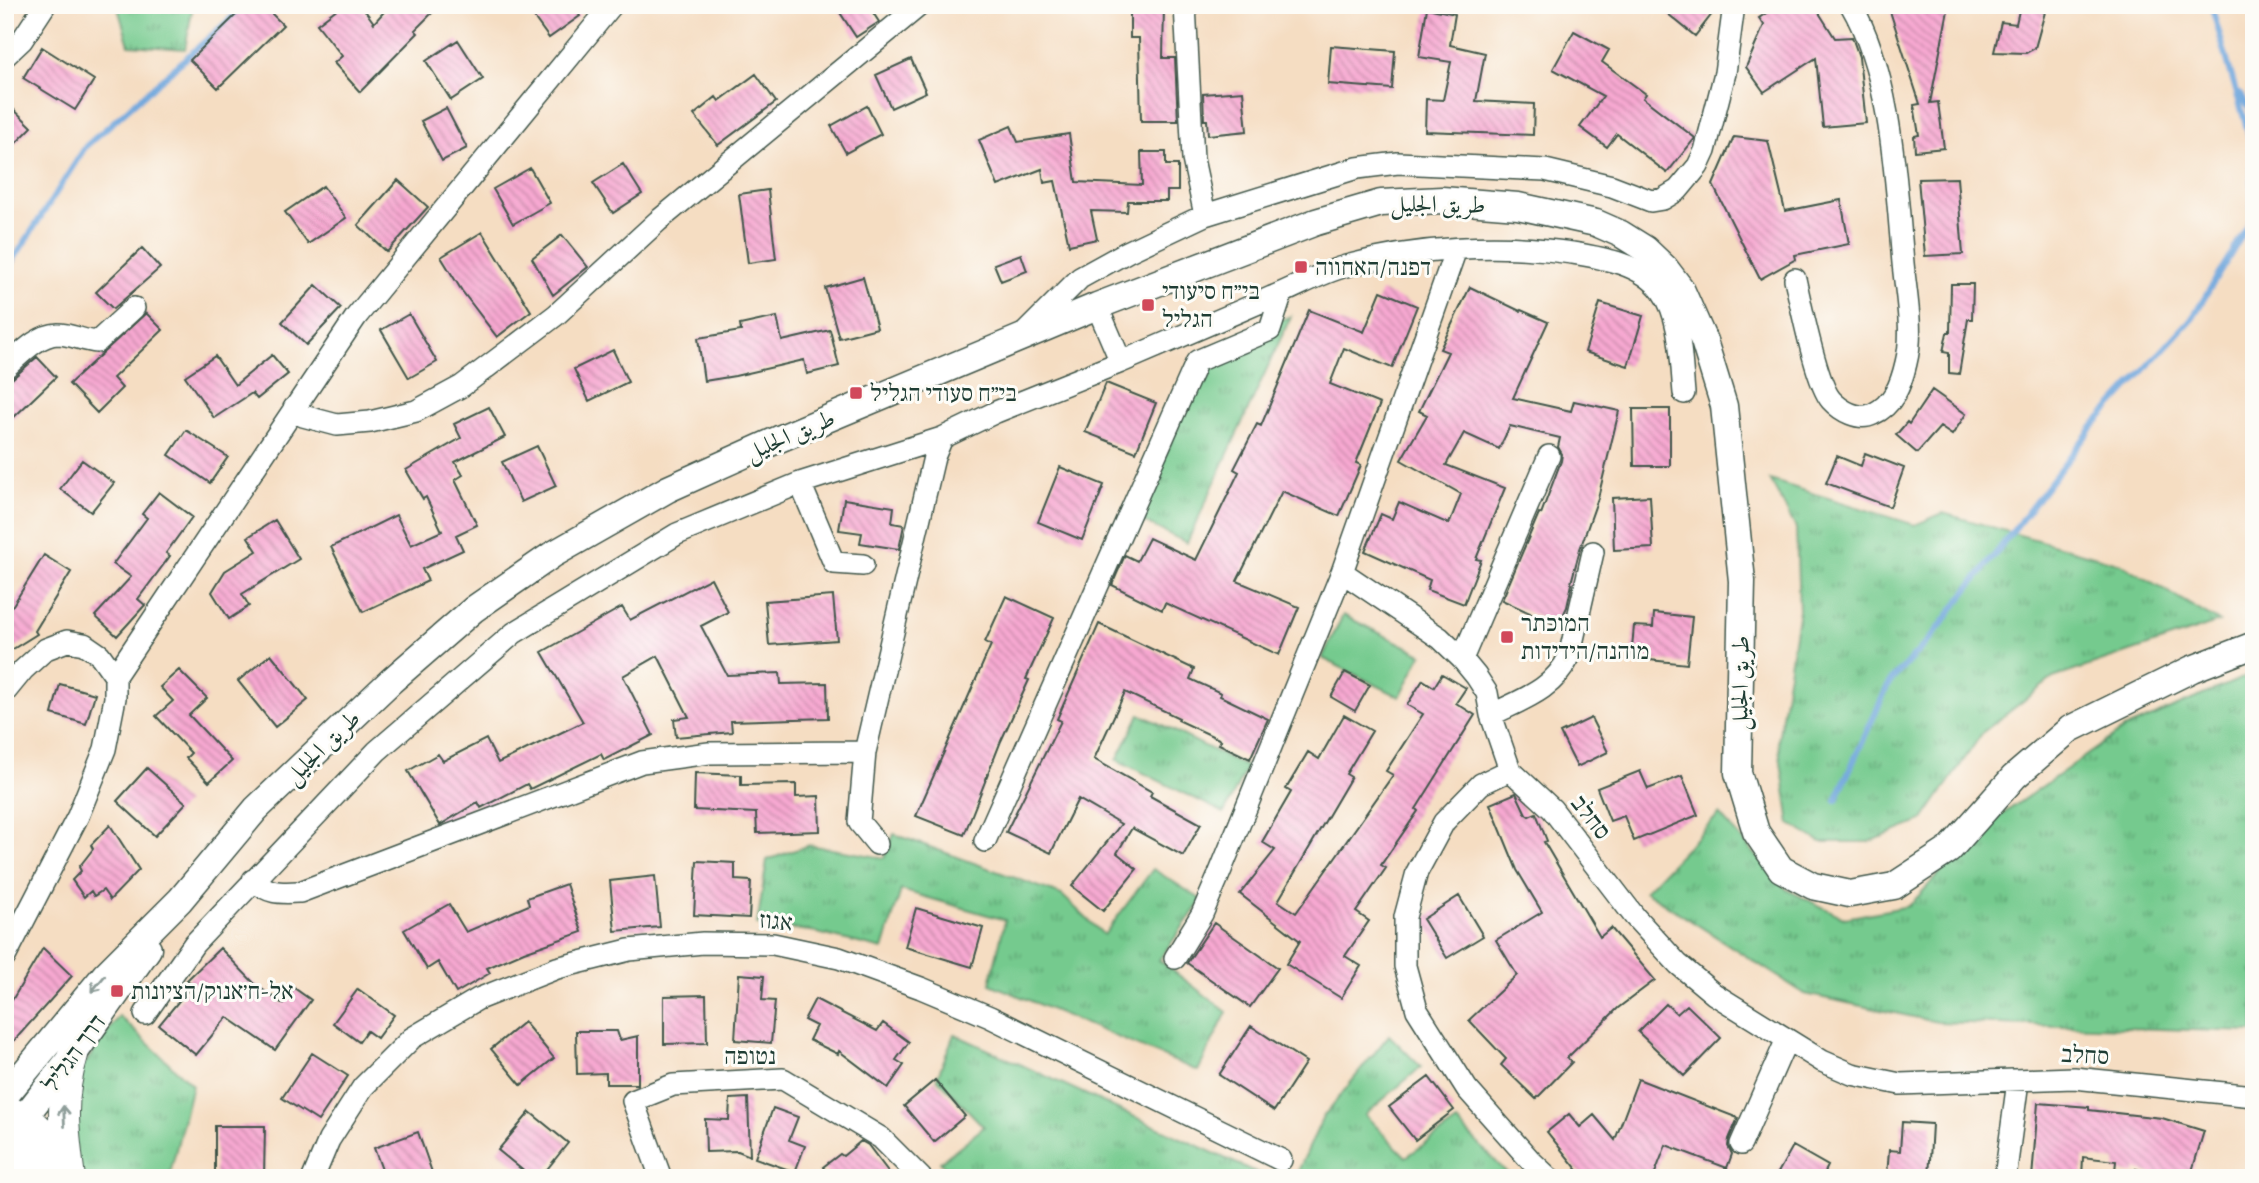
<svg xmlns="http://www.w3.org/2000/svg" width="2259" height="1183" font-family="Alegreya,Amiri,'Frank Ruhl Libre',serif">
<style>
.grass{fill:url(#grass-tufts);stroke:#4a8461;stroke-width:2}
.garden{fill:#75ca8e;stroke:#4a8461;stroke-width:2}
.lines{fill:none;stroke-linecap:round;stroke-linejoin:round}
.stream{stroke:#6da5dc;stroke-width:6}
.building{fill:url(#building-back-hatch)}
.minor-casing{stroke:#3f5549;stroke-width:24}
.major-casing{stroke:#3f5549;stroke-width:29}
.highway-casing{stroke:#3f5549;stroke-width:32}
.minor{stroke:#fff;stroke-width:21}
.major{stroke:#fff;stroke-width:26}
.highway{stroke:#fff;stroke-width:30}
.oneway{stroke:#8f9e9a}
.poi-dot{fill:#d1495b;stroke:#fdfcf7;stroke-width:2.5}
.labels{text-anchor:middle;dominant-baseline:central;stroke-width:6;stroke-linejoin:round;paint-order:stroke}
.street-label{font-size:24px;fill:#1f3d34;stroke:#fdfcf7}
.poi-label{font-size:24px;fill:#1f3d34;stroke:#fdfcf7;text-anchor:start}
</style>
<defs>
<pattern id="grass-tufts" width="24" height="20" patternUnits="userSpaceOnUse" patternTransform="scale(1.75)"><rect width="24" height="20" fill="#75ca8e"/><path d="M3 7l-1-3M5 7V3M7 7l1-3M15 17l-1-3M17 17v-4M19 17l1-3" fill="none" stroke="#5fa575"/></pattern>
<pattern id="building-back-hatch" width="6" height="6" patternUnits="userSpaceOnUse" patternTransform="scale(1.75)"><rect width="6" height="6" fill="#f7a8d1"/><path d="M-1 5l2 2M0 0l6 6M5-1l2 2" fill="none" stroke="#c78aaa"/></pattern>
</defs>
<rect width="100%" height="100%" fill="#fdfcf7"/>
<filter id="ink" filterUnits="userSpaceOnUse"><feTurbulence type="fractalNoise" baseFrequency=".0143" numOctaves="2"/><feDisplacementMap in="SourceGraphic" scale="14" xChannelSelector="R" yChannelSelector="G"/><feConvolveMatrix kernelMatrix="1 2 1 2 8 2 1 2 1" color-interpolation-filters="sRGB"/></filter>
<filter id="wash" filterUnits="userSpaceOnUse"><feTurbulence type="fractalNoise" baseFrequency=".00686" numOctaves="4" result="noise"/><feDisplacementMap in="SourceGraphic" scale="28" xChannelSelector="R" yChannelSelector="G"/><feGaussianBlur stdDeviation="1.57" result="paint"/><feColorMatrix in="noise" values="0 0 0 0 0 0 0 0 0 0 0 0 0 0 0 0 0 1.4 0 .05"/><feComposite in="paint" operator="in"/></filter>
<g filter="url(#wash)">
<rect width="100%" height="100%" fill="#f5ddc2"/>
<!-- grass -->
<path class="grass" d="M117,5h76l-8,44 -56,-4z
M1291,316l-104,227 -49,-24 73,-173z
M1770,480l145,45 28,-12 178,51 98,58 -166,56 -70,54 -61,89 -53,21h-48l-31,-18 -12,-83 21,-131 -3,-82z
M2254,673v359l-317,-10 -132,-28 -160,-103 74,-77 68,76 58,28 64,-12 71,-76 144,-101z
M1140,714l107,53 -23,46 -107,-53z
M894,834l168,61 42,40 49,-66 49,31 -43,60 68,52 -29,59 -208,-87 15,-64 -104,-30 -18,59 -74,-18 -52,-6 10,-65 42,-15 75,13z
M119,1016l73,69 -23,93h-103l7,-98z
M954,1034l314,144h-195l-5,-6 -6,6h-107l-15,-16 44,-35 -47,-49z
M1389,1035l32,32 -56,48 41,42 51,-35 55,56h-217l28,-61z"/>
<!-- garden -->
<path class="garden" d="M1343,615l79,39 -22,43 -78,-39z"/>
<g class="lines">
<!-- stream -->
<path class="stream" d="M2239,93l15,21
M5,273l81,-127 160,-141
M1836,800l53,-117 45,-49 161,-210 98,-107 59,-98v-73l-41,-141"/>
</g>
<g id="blocks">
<!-- building -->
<path class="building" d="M246,5h17l20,20 -65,63 -28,-28z
M342,5h19l13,18 16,-18h50l-25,25 3,3 -58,59 -26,-29 8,-7 -25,-32z
M540,5h32l8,11 -31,22 -19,-26z
M835,5h33l11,17 -23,15z
M1130,5h34l-1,53h12l3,63h-37l-2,-83h-9z
M1657,5h62l-24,31z
M1778,5h36l21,33 17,-1 7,20 7,66 -43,4 -7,-69 -52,34 -18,-25 18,-42 -5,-7z
M1888,5h61l-19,98 8,-1 6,46 -29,3 -1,-15 5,-1 -5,-30 6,-1z
M2020,6l25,6 -10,36 -9,5 -32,-1 7,-30 15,2z
M1427,8l28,6 -5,31 35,8 -9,48 58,3 -1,31 -108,-4 1,-32 17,1 8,-38 -32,-5z
M1574,31l35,19 -7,12 44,32 -3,4 52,40 -28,35 -50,-39 -10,13 -27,-20 23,-31 -50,-27z
M458,40l25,39 -32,21 -25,-39z
M1331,46l64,5 -3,38 -64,-5z
M42,47l52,33 -19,30 -52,-32z
M911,59l15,33 -35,16 -15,-33z
M756,74l20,28 -58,43 -24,-30 22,-18 3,4z
M1243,91l4,40 -39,4 -1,-15h-3l-1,-26z
M5,101l27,26 -27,27z
M867,106l14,28 -35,19 -15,-27z
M446,108l21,40 -25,13 -21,-40z
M1011,126l7,16 51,-8 7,48 66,3 -1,-33h25v13h12v26h-11v10h-39l-1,11 -36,-1 6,28 -28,6 -14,-64 -11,2 -2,-14 -44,17 -19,-46z
M1734,137l34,4 17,70 56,-11 8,44 -54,11 1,4 -36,20 -47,-94z
M623,164l19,30 -29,19 -20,-30z
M530,168l20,35 -37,21 -20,-35z
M1957,178l6,76 -38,2 -7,-77z
M398,180l30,27 -41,45 -29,-27z
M323,186l23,32 -38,26 -23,-32z
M768,190l8,69 -28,4 -9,-69z
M482,232l49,79 -34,26 -35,-46 -21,-34z
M562,235l26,32 -35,28 -21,-37z
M142,248l18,20 -47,41 -17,-17z
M1021,254l6,17 -26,10 -7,-17z
M863,277l14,51 -38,10 -14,-50z
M1951,284h22l-1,35h-4l-9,55 -10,-1v-20l-6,-1 4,-19h3z
M316,285l25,23 -35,37 -24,-23z
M1470,287l50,24 1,-1 27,12 -35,76 58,13 3,-10 45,10 -21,87 -18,51 -9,34 1,1 -5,23 -9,19 -56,-26 37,-87 2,1 20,-53 1,-7 -4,-7 2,-9 -50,-12 -11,23 -35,-16 -18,32 59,23 -29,71 5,1 -17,44 -37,-14 3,-10 -65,-29 16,-37 11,5 7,-17 50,22 12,-30 -60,-34 26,-45 -8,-4 29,-59 -8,-3z
M1381,291l36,15 -25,62 -48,-20 -14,36 50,20 -24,59 5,2 -22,51 -57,-25 -45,90 62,26 -20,48 -114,-52 -3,7 -50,-25 13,-30 12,6 12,-23 47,22 43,-88 -5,-3 23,-45 4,2 48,-116 55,22z
M1600,303l43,13 -15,50 -43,-14z
M146,313l17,17 -50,48 9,10 -25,25 -28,-29z
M409,314l28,48 -28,16 -28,-48z
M777,317l5,24 48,-11 9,36 -32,8 -3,-14 -69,16 -31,5 -6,-43 43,-7 -1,-6z
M613,350l15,32 -39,19 -15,-32z
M272,355l16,19 -31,25 -5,-6 -38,25 -29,-42 30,-20 20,29z
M37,357l19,20 -43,41 -8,-8v-25z
M1106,383l50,20 -20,49 -51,-20z
M1932,390l34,24 -14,21 -12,-8 -23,26 -21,-18 11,-13 2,2z
M489,407l16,30 -50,25 8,13 -8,5 22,45 -21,10 7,15 -41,19 6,12 -65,31 -32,-65 65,-32 15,30 31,-14 -16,-34 -3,2 -17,-29 55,-32 -7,-14z
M1633,409h37v57h-36z
M186,430l42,27 -18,26 -41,-28z
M537,446l19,40 -35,16 -19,-40z
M1865,453l39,15 -14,39 -64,-24 11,-27 24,10z
M82,460l32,23 -23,29 -31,-23z
M1060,467l44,18 -22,55 -44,-18z
M159,492l33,25 -26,36 4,3 -32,43 7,6 -28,31 -22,-20 36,-39 -18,-13 34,-46 -5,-4z
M1650,496l3,52 -39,2 -2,-52z
M844,499l50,8 -2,16 12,2 -5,24 -39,-6 2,-10 -23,-3z
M275,520l24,39 -57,35 7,12 -20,13 -17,-27 13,-21 32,-20 -9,-14z
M44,555l27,17 -36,59 2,3 -32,20v-44l8,-5z
M711,578l17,34 -27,14 26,49 53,-2 1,11 46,-1 1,35 -97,3 1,11 -56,5 -2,-18 15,-2 -31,-61 -35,20 30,59 -49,25 -3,-6 -71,35 -3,-5 -46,24 -3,-6 -38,23 -32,-54 30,-17 5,7 43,-22 12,24 85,-41 -41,-70 80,-45 8,13z
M833,596l4,44 -68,5 -4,-44z
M1006,596l48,22 -28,61 3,1 -28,61 -37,94 -48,-19 75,-171 -6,-3z
M1654,613l38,4 -5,47 -56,-6 3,-32 19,1z
M1099,624l95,45 -4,10 31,14 -1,3 48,23 -18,40 -31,-15 2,-4 -43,-20 1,-2 -54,-26 -31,67 58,33 -2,4 51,28 -18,32 -51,-28 -15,25 20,16 -34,42 -31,-25 49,-62 -43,-25 -27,54 -45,-21 55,-111 -4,-2z
M271,654l37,46 -33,27 -37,-46z
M179,670l28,28 -18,17 43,46 -23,21 -23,-24 5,-5 -35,-37 17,-15 -13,-14z
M1345,672l25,13 -15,26 -24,-14z
M1442,674l24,14 -10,15 19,12 -59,94 2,2 -37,54 5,3 -30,44 13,9 -24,35 16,10 -20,32 -55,-34 14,-23 -60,-47 35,-44 -13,-8 29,-50 -5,-3 22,-37 11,7 25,-44 28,16 -26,43 5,3 -73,124 18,12 97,-138 -7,-4 37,-57 -16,-9 16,-25 11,7z
M60,684l35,10 -9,30 -34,-10z
M1591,718l17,34 -31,15 -17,-34z
M147,768l39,35 -31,33 -38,-35z
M1640,771l8,18 34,-13 16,39 -64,26 -10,-25 -14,5 -13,-33z
M695,773l46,2v10l55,-1v13l23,-1 1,35 -63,2 -1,-20 -62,-3z
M1516,793l10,21 3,2 7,-3 11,28 -3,1 56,95 11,-9 44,52 -37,28 -51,50 5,4 -36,37 -35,-34 5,-6 -37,-39 48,-45 -21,-35 46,-28 -25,-42 -27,-66z
M110,825l29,45 -29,30 -7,-10 -9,6 -3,-5 -7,6 -12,-17 9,-9 -2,-4 14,-18 -2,-4z
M697,861l38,2v17l16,1 -2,37 -55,-3z
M655,876l5,51 -45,4 -5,-50z
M566,884l16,48 -58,20 -37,16 3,5 -34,20 -18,-31 -11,7 -23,-39 45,-26 17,28 63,-27 -2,-7z
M1459,896l24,40 -36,22 -24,-39z
M916,908l67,20 -11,39 -67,-20z
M1214,923l64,45 -28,39 -63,-44z
M43,948l29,28 -67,75v-39z
M220,948l36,37 27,19 11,-16 17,12 -36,50 -48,-33 -31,38 -37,-30 33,-40 -5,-5z
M739,974l25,2 -2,24 13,1 -4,42 -36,-3z
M358,989l36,26 -17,23 -10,-7 -8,11 -26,-19z
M706,995l1,48 -43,1v-48z
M815,999l62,32 6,-8 26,19 -13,18 8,5 -16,23 -49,-37 -1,3 -29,-14 7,-14 -12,-6z
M1666,1004l11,10 10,-9 34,33 -37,38 -46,-44z
M524,1022l30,36 -33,27 -30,-36z
M1251,1026l55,36 -32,49 -55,-36z
M576,1031h41l3,9 18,-4v48h-32v-11l-29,1z
M312,1053l36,23 -30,45 -36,-23z
M1429,1077l25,33 -39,30 -26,-33z
M1638,1079l100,39 -9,21 -1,7 4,8 -5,14 -61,-23 -13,33h-69l-37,-46 22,-18 11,13 14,-12 21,25z
M935,1080l30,36 -31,26 -30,-36z
M748,1098l2,58 -12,-5 -32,1 -1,-33 24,1 1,-21z
M2038,1103l51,4v3l73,8 42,13 -14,47h-24l-30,-9v5l-21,-3 1,-10 -33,-4 -1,21h-50z
M773,1108l25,9 -9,23 16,6 -10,26 -40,-14z
M530,1112l38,31 -28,35h-8l-34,-28z
M1902,1122l30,2 -3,54 -42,-1 2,-27 11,1z
M215,1126h50l-1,52h-49z
M418,1132l16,46h-49l-11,-30z
M861,1141l7,4 25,33h-62l-8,-11 17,-13 3,2z
M1793,1146l35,20 -6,12h-47z"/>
</g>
</g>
<g filter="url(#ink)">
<use href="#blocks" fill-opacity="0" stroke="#3f5549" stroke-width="2"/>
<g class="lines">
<defs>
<path id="minor" d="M1185,5l8,154 12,56
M5,56l17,-16 23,-35
M1795,279c6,25 21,104 36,121 10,11 28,21 42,14 20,-9 28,-29 33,-51 8,-31 0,-68 -3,-100 -7,-79 -11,-188 -52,-258
M1097,306l24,56c51,-22 101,-43 151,-65 25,-10 48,-24 74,-31 70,-19 154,-24 226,-13 31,5 70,11 90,38 19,25 19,71 22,102
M1026,332l54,-54 47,-26 78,-37 152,-47 41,-5 147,7 67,16 39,15 12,-2 15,-9 20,-24 7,-15 20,-78 9,-68
M5,368c15,-13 32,-33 53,-34 12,0 26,7 39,8l37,-34
M294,408l9,8 34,9 33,-3 46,-11 46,-25 94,-71 102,-94 262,-216
M800,483l34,80 29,2
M1342,572l114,-323
M1462,659l87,-203
M115,676l241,-359 256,-312
M5,692l18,-22 23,-21 21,-8 17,3 16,11 15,21v22l-10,51 -27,67 -73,141
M1491,715c32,-16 62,-25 78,-58l24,-105
M1510,770l-29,14 -37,38 -27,50 -12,45v49l12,44 50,79 64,72 18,17
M985,841l212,-480 73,-31 12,-37
M877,844l-18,-22 6,-70 69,-295 8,-19
M253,880c16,14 26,13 47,12l342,-130 67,-9 156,-1
M1175,958l27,-44 16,-37 124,-305 98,66 22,21 14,17 11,17 4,22 19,55 42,39 83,108 43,47 36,30 108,67 30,13 48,10 174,-6 180,18
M145,1014l49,-70 183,-193 137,-118 163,-99 123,-51 142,-45 54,-26 125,-50
M1741,1144l46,-105
M313,1178l16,-38 34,-53 49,-49 66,-39 79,-31 72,-18 74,-7 70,1 66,14 82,30 69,29 291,143
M661,1178l-28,-77 40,-16 110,-6 98,59 40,40
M2005,1178l13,-97"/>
<path id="major" d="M5,1096l100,-121 75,-75 76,-91 135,-128 83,-72 78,-54 116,-66 111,-50 318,-133 219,-84 65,-19 61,-3 76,6 78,17 25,11 24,15 20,19 16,21 23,52 20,65 18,175 -4,192 18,59 25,37 32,17 37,8 44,-8 55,-36 65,-73 56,-48 122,-60 62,-24
M11,1134l62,-79 75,-106"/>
<path id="highway" d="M5,1111c34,9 45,29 56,60
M5,1129l17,24 10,25
M70,1178c-6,-46 -11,-78 3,-123"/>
</defs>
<!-- minor casing -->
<use href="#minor" class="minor-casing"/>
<!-- major casing -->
<use href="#major" class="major-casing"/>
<!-- highway casing -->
<use href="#highway" class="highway-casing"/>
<!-- minor -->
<use href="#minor" class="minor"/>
<!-- major -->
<use href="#major" class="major"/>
<!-- highway -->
<use href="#highway" class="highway"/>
</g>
<!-- one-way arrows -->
<defs><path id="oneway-shaft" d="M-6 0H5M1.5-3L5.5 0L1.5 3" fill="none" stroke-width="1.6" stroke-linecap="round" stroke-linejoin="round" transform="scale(1.75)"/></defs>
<g class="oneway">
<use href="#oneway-shaft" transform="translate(98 984) rotate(130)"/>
<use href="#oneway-shaft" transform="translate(64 1116) rotate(-93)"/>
</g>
</g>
<!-- markers -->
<g class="poi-dot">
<rect x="1294" y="260" width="14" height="14" rx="3.5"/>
<rect x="1141" y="298" width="14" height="14" rx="3.5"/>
<rect x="849" y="386" width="14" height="14" rx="3.5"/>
<rect x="1500" y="630" width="14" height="14" rx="3.5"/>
<rect x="110" y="984" width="14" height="14" rx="3.5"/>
</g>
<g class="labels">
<!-- street labels -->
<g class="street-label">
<text transform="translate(1438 204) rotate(1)">طريق الجليل</text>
<text transform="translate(790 435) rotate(-23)">طريق الجليل</text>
<text transform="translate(1740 683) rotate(-89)">طريق الجليل</text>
<text transform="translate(322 747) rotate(-44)">طريق الجليل</text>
<text transform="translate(1591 817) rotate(52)">סחלב</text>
<text transform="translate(776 921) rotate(6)">אגוז</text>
<text transform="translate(74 1053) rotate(-54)">דרך הגליל</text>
<text transform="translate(2085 1055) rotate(3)">סחלב</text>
<text x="750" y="1056">נטופה</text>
</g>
<!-- poi labels -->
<g class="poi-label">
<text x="1315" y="267">דפנה/האחווה</text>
<text x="1162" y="291">בי״ח סיעודי<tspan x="1162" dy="28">הגליל</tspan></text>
<text x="870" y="393">בי״ח סעודי הגליל</text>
<text x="1521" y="623">המוכתר<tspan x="1521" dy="28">מוהנה/הידידות</tspan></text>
<text x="131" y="991">אל-ח׳אנוק/הציונות</text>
</g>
</g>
<!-- margin -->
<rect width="2259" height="1183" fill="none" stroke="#fdfcf7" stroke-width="28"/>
</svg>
